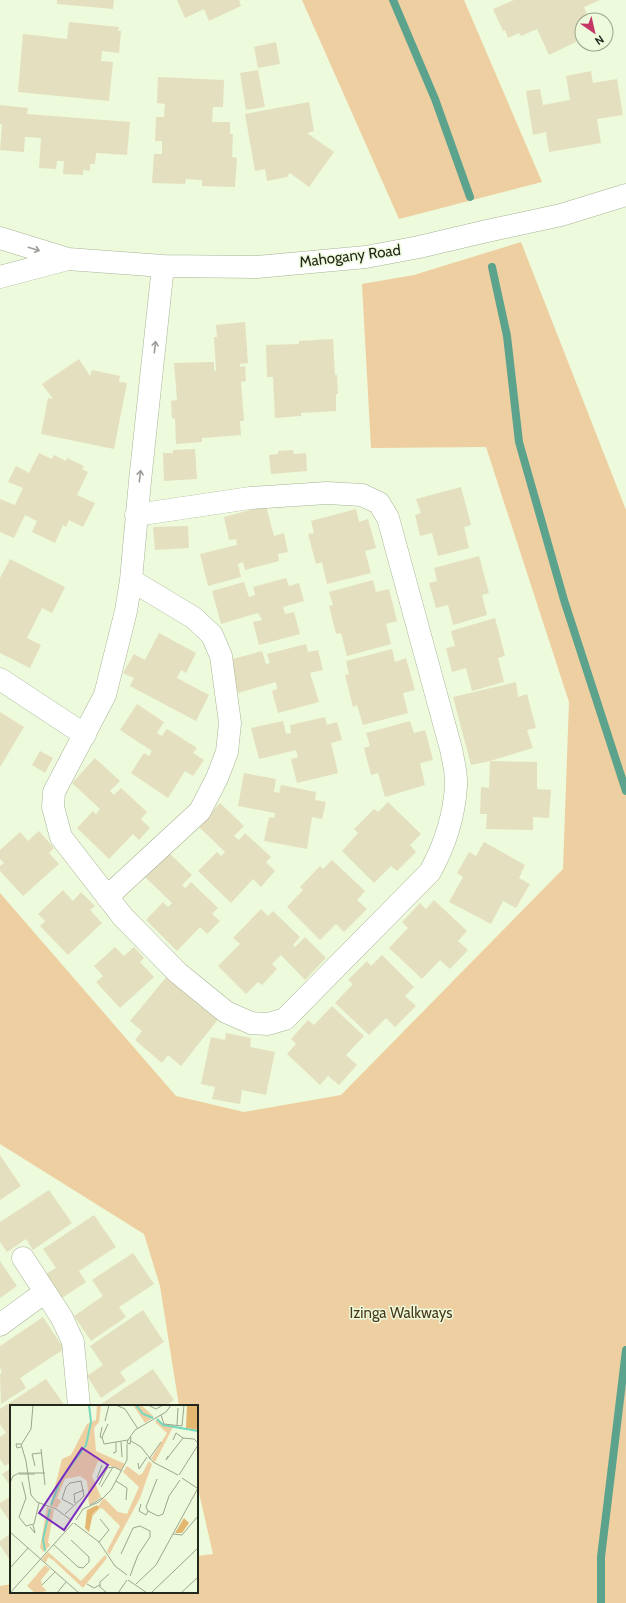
<svg xmlns="http://www.w3.org/2000/svg" width="626" height="1603" font-family="Cabin,sans-serif">
<style>
.green{fill:#eecfa1}
.lines{fill:none;stroke-linecap:round;stroke-linejoin:round}
.stream{stroke:#5ca38d;stroke-width:8}
.building{fill:#e4e0bf}
.minor-casing{stroke:#a8b497;stroke-width:23}
.minor{stroke:#fff;stroke-width:22}
.oneway{stroke:#9c9e99}
.labels{text-anchor:middle;dominant-baseline:central;stroke-width:3;stroke-linejoin:round;paint-order:stroke}
.street-label{font-size:15px;fill:#23281c;stroke:#edfadb}
.park-label{font-size:15px;fill:#4b381a;stroke:#edfadb}
.inset-river{fill:none;stroke:#75d8bd;stroke-width:2}
.inset-road{fill:none;stroke:#9ca68f;stroke-width:1}
.view{fill:#7b2cbf;fill-opacity:0.15;stroke:#7b2cbf;stroke-width:2}
.inset-edge{fill:none;stroke:#23281c;stroke-width:2}
</style>
<rect width="100%" height="100%" fill="#edfadb"/>
<!-- green -->
<path class="green" d="M302,0h162l78,182 -143,37z
M521,242l105,268v1093h-626v-17l11,-2v8h186v-36l16,-2 -16,-70v-78h-18l-19,-120 -16,-52 -144,-90v-251l176,203 68,16 97,-17 222,-226 6,-167 -83,-255 -115,1 -9,-164 52,-9z"/>
<g class="lines">
<!-- stream -->
<path class="stream" d="M393,0l42,99 35,98
M492,267l15,69 12,106 45,158 62,191
M601,1603v-46l25,-207"/>
</g>
<!-- building -->
<path class="building" d="M57,0h57l-1,9 -56,-5z
M177,0h62l2,6 -32,15 -5,-12 -19,9z
M514,0h86l-16,7 5,12 -7,1 -1,2 1,17 -33,16 -12,-26 -16,7 -2,-3 -11,5 -3,-8 -2,1 -10,-22z
M69,22l50,5 -1,4h3l-2,22 -17,-2 -1,10 12,1 -4,39 -91,-9 5,-58 44,5z
M276,42l4,22 -22,4 -4,-21z
M258,70l7,37 -19,3 -6,-37z
M591,71l2,12 24,-4 6,36 -26,4 4,24 -52,9 -3,-20 -13,3 -7,-44 14,-2 3,16 27,-5 -4,-24z
M158,77l66,3 -1,27h-10l-1,15h18v12h3l-1,23 5,1 -2,29 -33,-1v-6l-16,-1 -1,5 -33,-1 2,-29h8v-13h-7l1,-24h8l1,-13 -8,-1z
M309,102l5,29 -7,2 27,19 -25,35 -19,-14 -3,4 -20,4 -2,-12 -10,2 -10,-57z
M0,105l28,3 -1,6 103,8 -3,33 -31,-2 -1,11h-5v7l-7,-1v5l-20,-1 1,-13h-7l-1,8 -17,-1 2,-30 -16,-1 -1,15 -24,-2 2,-26h-2z
M245,322l3,41 -8,1v3l5,-1 1,15 -5,1 3,39h-4l1,14 -39,3v4l-26,2 -1,-25 -3,-1 -1,-17 6,-1 -3,-37 40,-1v9l2,-1 -2,-33h3l-1,-12z
M333,339l2,36h2l1,19h-2v17l-35,2v3l-26,2 -2,-41h-6l-1,-32 33,-1v-3z
M79,359l11,17 2,-6 28,6 -1,6 8,1 -13,66 -73,-15 7,-36 5,1 -11,-15z
M195,449l2,30 -33,2 -1,-28h10v-3z
M293,450l1,4 12,-1 1,18 -36,3 -2,-19 9,-1v-3z
M39,453l13,6 2,-4 12,6 1,-3 17,8 -2,3 6,3 -11,23 18,8 -12,24 -14,-7 -3,7 -3,-2 -8,18 -23,-11 5,-11 -12,-6 -11,23 -14,-6v-33l15,6 8,-17 -15,-6 8,-16 13,7z
M461,487l10,38 -7,2 5,21 -31,8 -6,-23 -12,3 -5,-21 6,-2 -5,-14z
M266,506l8,30 10,-3 4,19 -10,2 1,7 -34,9 -2,-8 -5,2 3,13 -33,9 -8,-32 37,-9 -1,-6 -7,1 -5,-23z
M356,509l3,13 9,-3 8,29 -11,3 6,22 -44,11 -5,-22 -6,2 -8,-30 6,-1 -3,-12z
M188,526l1,22 -34,2 -2,-23z
M479,556l10,37 -7,2 5,20 -34,10 -5,-20 -12,3 -7,-25 8,-2 -3,-13z
M10,559l55,28 -13,26 -10,-5 -15,30 14,7 -11,23 -30,-15v-75z
M286,578l3,8 10,-3 5,18 -21,6 2,7 9,-2 6,22 -41,11 -6,-23 9,-2 -4,-7 -37,11 -9,-33 32,-9 5,15 6,-2 -2,-8z
M373,580l3,12 13,-3 8,32 -11,3 5,20 -44,12 -6,-23 -5,1 -7,-28 4,-1 -4,-13z
M495,618l10,38 -7,2 6,24 -32,9 -6,-23 -14,4 -6,-24 9,-2 -4,-15z
M159,633l37,20 -10,20 -5,-3 -4,8 32,17 -13,26 -66,-35 4,-8 -11,-5 11,-19 11,6z
M306,644l2,8 10,-2 5,20 -13,3 9,29 -41,11 -6,-22 5,-2 -1,-7 -38,11 -9,-33 33,-9 4,13 4,-1 -3,-9z
M392,649l3,13 11,-4 9,32 -12,3 5,20 -45,12 -6,-20 -4,2 -8,-32 4,-1 -3,-13z
M516,682l2,15 9,-3 9,34 -9,2 6,18 -43,13 47,1v27l14,1 -2,28 -16,-1v13l-47,-1 1,-15h-7l1,-27 8,1 1,-27 -19,4 -18,-68z
M137,704l27,18 -7,11 5,3 5,-7 30,19 -4,5 11,7 -11,16 -8,-5 -17,27 -37,-25 13,-20 5,3 3,-5 -32,-21z
M0,712l24,15 -24,40z
M325,717l2,8 10,-3 5,18 -11,3 7,30 -41,10 -6,-24 7,-2 -2,-7 -37,9 -8,-31 32,-7 3,13 5,-1 -1,-8z
M410,721l4,12 11,-3 8,30 -13,3 5,22 -40,12 -7,-24 -7,2 -7,-27 6,-2 -4,-13z
M40,751l13,7 -8,15 -13,-8z
M95,758l25,23 -10,10 4,4 7,-7 26,24 -6,7 9,9 -11,12 -6,-6 -24,25 -32,-31 16,-17 3,3 4,-5 -28,-26z
M244,773l32,6 -2,13 5,1 2,-8 35,7 -1,8 11,2 -4,17 -10,-2 -5,32 -43,-8 5,-24 5,1 1,-5 -37,-7z
M388,802l33,32 -11,11 6,7 -19,19 -6,-5 -17,17 -32,-32 16,-18 -4,-4 20,-20 4,3z
M220,803l24,23 -10,10 5,4 6,-7 26,24 -5,5 9,9 -14,16 -8,-8 -22,24 -33,-32 19,-19 4,4 4,-4 -27,-26z
M39,831l15,17 -5,5 10,11 -36,32 -23,-25v-5l4,-3 -4,-4v-9l20,-18 8,9z
M484,842l41,23 -6,13 11,6 -14,24 -13,-7 -12,23 -42,-22 14,-25 -6,-4 12,-21 7,4z
M168,852l24,23 -10,10 3,3 6,-6 27,26 -6,6 8,7 -13,13 -7,-7 -23,24 -31,-31 17,-18 5,5 4,-4 -28,-27z
M332,860l33,31 -8,9 10,9 -23,23 -8,-8 -16,16 -33,-33 16,-17 -3,-3 20,-21 3,3z
M63,890l10,11 8,-9 14,14 -5,4 12,13 -34,32 -28,-29 5,-5 -7,-7z
M434,900l33,31 -9,10 10,9 -18,19 -10,-9 -18,19 -33,-31 19,-20 -6,-6 18,-19 6,6z
M261,909l7,7 5,-5 27,26 -7,8 2,2 10,-10 21,21 -21,22 -24,-25 -9,9 5,5 -15,16 -4,-3 -12,12 -28,-28 22,-22 -7,-6z
M115,947l9,9 10,-9 10,11 -4,4 14,15 -34,31 -24,-26 7,-6 -9,-10z
M382,955l32,32 -9,9 11,10 -21,21 -9,-9 -17,17 -34,-32 18,-19 -5,-4 19,-19 4,5z
M168,975l52,42 -39,49 -13,-11 -6,8 -27,-23 7,-9 -12,-10z
M332,1006l32,30 -18,19 11,10 -18,20 -11,-9 -8,9 -33,-31 9,-10 -5,-5 17,-19 6,5z
M226,1033l25,5 -1,9 25,5 -9,43 -24,-5 -2,14 -28,-5 3,-12 -14,-3 10,-47 14,3z
M0,1155l21,31 -21,14z
M49,1190l23,33 -39,27 -7,-11 -19,13 -7,-10v-20z
M94,1215l22,32 -37,24 7,11 -24,16 -16,-24 10,-6 -13,-19z
M133,1253l21,31 -35,23 7,10 -35,24 -17,-25 29,-20 -11,-16z
M0,1261l17,25 -17,12z
M143,1310l21,32 -44,30 6,9 -25,17 -14,-22 16,-11 -13,-19z
M43,1317l21,32 -44,29 6,10 -25,16 -1,-30 2,-2 -2,-4v-22z
M153,1369l21,31 -9,6h-63l-1,-2z
M46,1379l19,27h-54v56l-6,4 -5,-7v-22l6,-4 -6,-9v-15z
M11,1468v19l-9,-13z
M11,1496v27l-11,-16v-4z
M11,1533v29l-11,-17v-4z"/>
<g class="lines">
<defs>
<path id="minor" d="M0,238l68,21 95,7 94,1 109,-10 53,-10 68,-16 74,-16 65,-20
M0,277l68,-18
M136,515l114,-17 77,-5 35,2 17,8 9,15 63,231c2,11 6,25 5,37 -2,31 -11,59 -26,86l-145,147 -17,5 -17,-1 -25,-11 -48,-39 -55,-56 -62,-80 -8,-30 1,-15 51,-97 21,-84 5,-31 9,-99 23,-215
M0,679l85,56
M107,897l93,-86 17,-33 10,-26 3,-29 -9,-67 -9,-21 -18,-17 -63,-38
M23,1258l39,60 11,24 6,64
M0,1325l45,-33"/>
</defs>
<!-- minor casing -->
<use href="#minor" class="minor-casing"/>
<!-- minor -->
<use href="#minor" class="minor"/>
</g>
<!-- one-way arrows -->
<defs><path id="oneway-shaft" d="M-6 0H5M1.5-3L5.5 0L1.5 3" fill="none" stroke-width="1.6" stroke-linecap="round" stroke-linejoin="round"/></defs>
<g class="oneway">
<use href="#oneway-shaft" transform="translate(34 249) rotate(17)"/>
<use href="#oneway-shaft" transform="translate(155 347) rotate(-83)"/>
<use href="#oneway-shaft" transform="translate(140 476) rotate(-83)"/>
</g>
<g class="labels">
<!-- street labels -->
<g class="street-label">
<text transform="translate(350 256) rotate(-7)">Mahogany Road</text>
</g>
<!-- park labels -->
<g class="park-label">
<text x="401" y="1313">Izinga Walkways</text>
</g>
</g>
<!-- overview -->
<g transform="translate(10 1405)">
<rect width="188" height="188" fill="#edfadb"/>
<path d="M87,0h4l-2,17 -5,6 2,23 29,13 -4,6 -23,-9 -6,15 9,21 -12,8 -2,-24 -7,-5 -15,3 -8,19 4,3 -4,7 -7,-2 12,-47 9,-4 16,-31 9,-4zM123,0h8l13,12 -9,6zM147,14l7,6h10l-19,37 -4,-3 16,-26 -12,-11zM139,56l3,3 -12,34 -31,57 -2,-4 13,-25 -17,-17 -3,-1 -8,9 1,-4 11,-15 14,14 9,2 12,-27 -16,-15 4,-6 12,9 3,-1zM37,102l7,3 -6,32 2,3 -6,7 -4,-4zM38,147l33,29 24,-26 2,3 -24,30 -30,-28 -5,-3 -2,6 -4,-4zM35,160l5,4 -9,11 1,6 5,5 -12,2 -8,-7z" fill="#eecfa1"/>
<path d="M177,0h11v25l-12,-2zM87,100l2,3 -6,5 -4,19 -4,-4 2,-18zM174,113l5,5 -7,10h-7z" fill="#e4b771"/>
<path class="inset-river" d="M126,0l7,9 10,4M147,14l6,6 35,6M41,100l10,-26 25,-34 5,-23 -2,-17M35,146l-2,-12 7,-30"/>
<path class="inset-road" d="M106,0l9,4 13,20M138,0l8,4 7,-4M151,10l3,9 18,2 2,-21M95,16l4,-16M98,19l-6,13 2,7 24,-4M167,20l1,-17M92,22l-2,10 2,1M118,35l7,-10 31,-18 5,-7M118,35l-1,3 3,1 1,-7M163,35l3,-7 7,5M121,36l10,6 12,15 25,13M111,37l1,15M11,40l10,-16 2,-24M11,42l-4,1 -1,-4h5l5,17 5,34 6,7 19,7 15,11M31,44l4,36M103,48l3,-1v-10M158,51l-2,4 17,-22 11,1 4,4M139,54l12,-17M128,58l1,6 8,-12M25,61l-3,-12 9,-1M9,69h16M169,70l19,-30M87,73l5,-13M172,73l15,10M147,74l-11,28 2,4 10,5 5,-2 6,-18 11,-16M106,76l11,7 -1,12M12,77l4,16 -7,19 7,9 8,-2 5,-21M0,78l3,-7 6,-3h26M89,80l8,-17 7,-1 8,4M91,82l12,-20M65,98l-1,-9 10,-4M131,99l-2,7 7,4 2,-4M80,100l12,-7M55,109l19,-18 -3,-15 -11,2 -4,4 -4,12 11,6M66,115l7,-11 16,-7 12,-12 16,-30v-16M64,118l25,19 16,24 12,9M20,122l5,6 -2,-8M0,127l69,61M163,129l9,1 16,-19M89,137l10,-12 -9,-11M43,139l25,23 5,1 6,-6v-5l-18,-17M111,149l12,-26 7,-2 10,5v6l-12,18 -8,21M0,163l18,-20M118,175l19,13M77,179l7,4 6,-3M126,179l20,-19 42,-77M32,180l13,-13M0,188l63,-70M47,188l9,-11M97,188l-7,-6v-5l9,-8M108,188l9,-13M141,188l47,-45M171,188l17,-16"/>
<path class="view" d="M72,43l26,17 -44,65 -25,-17z"/>
<rect width="188" height="188" class="inset-edge"/>
</g>
<!-- north arrow -->
<g transform="translate(594 32) rotate(146)"><circle r="19" fill="#edfadb" stroke="#9ca68f"/>
<path d="M0-3L7 15L0 10L-7 15Z" fill="#c33666"/>
<text y="-6" font-size="11" font-weight="bold" text-anchor="middle" fill="#23281c">N</text>
</g>
</svg>
